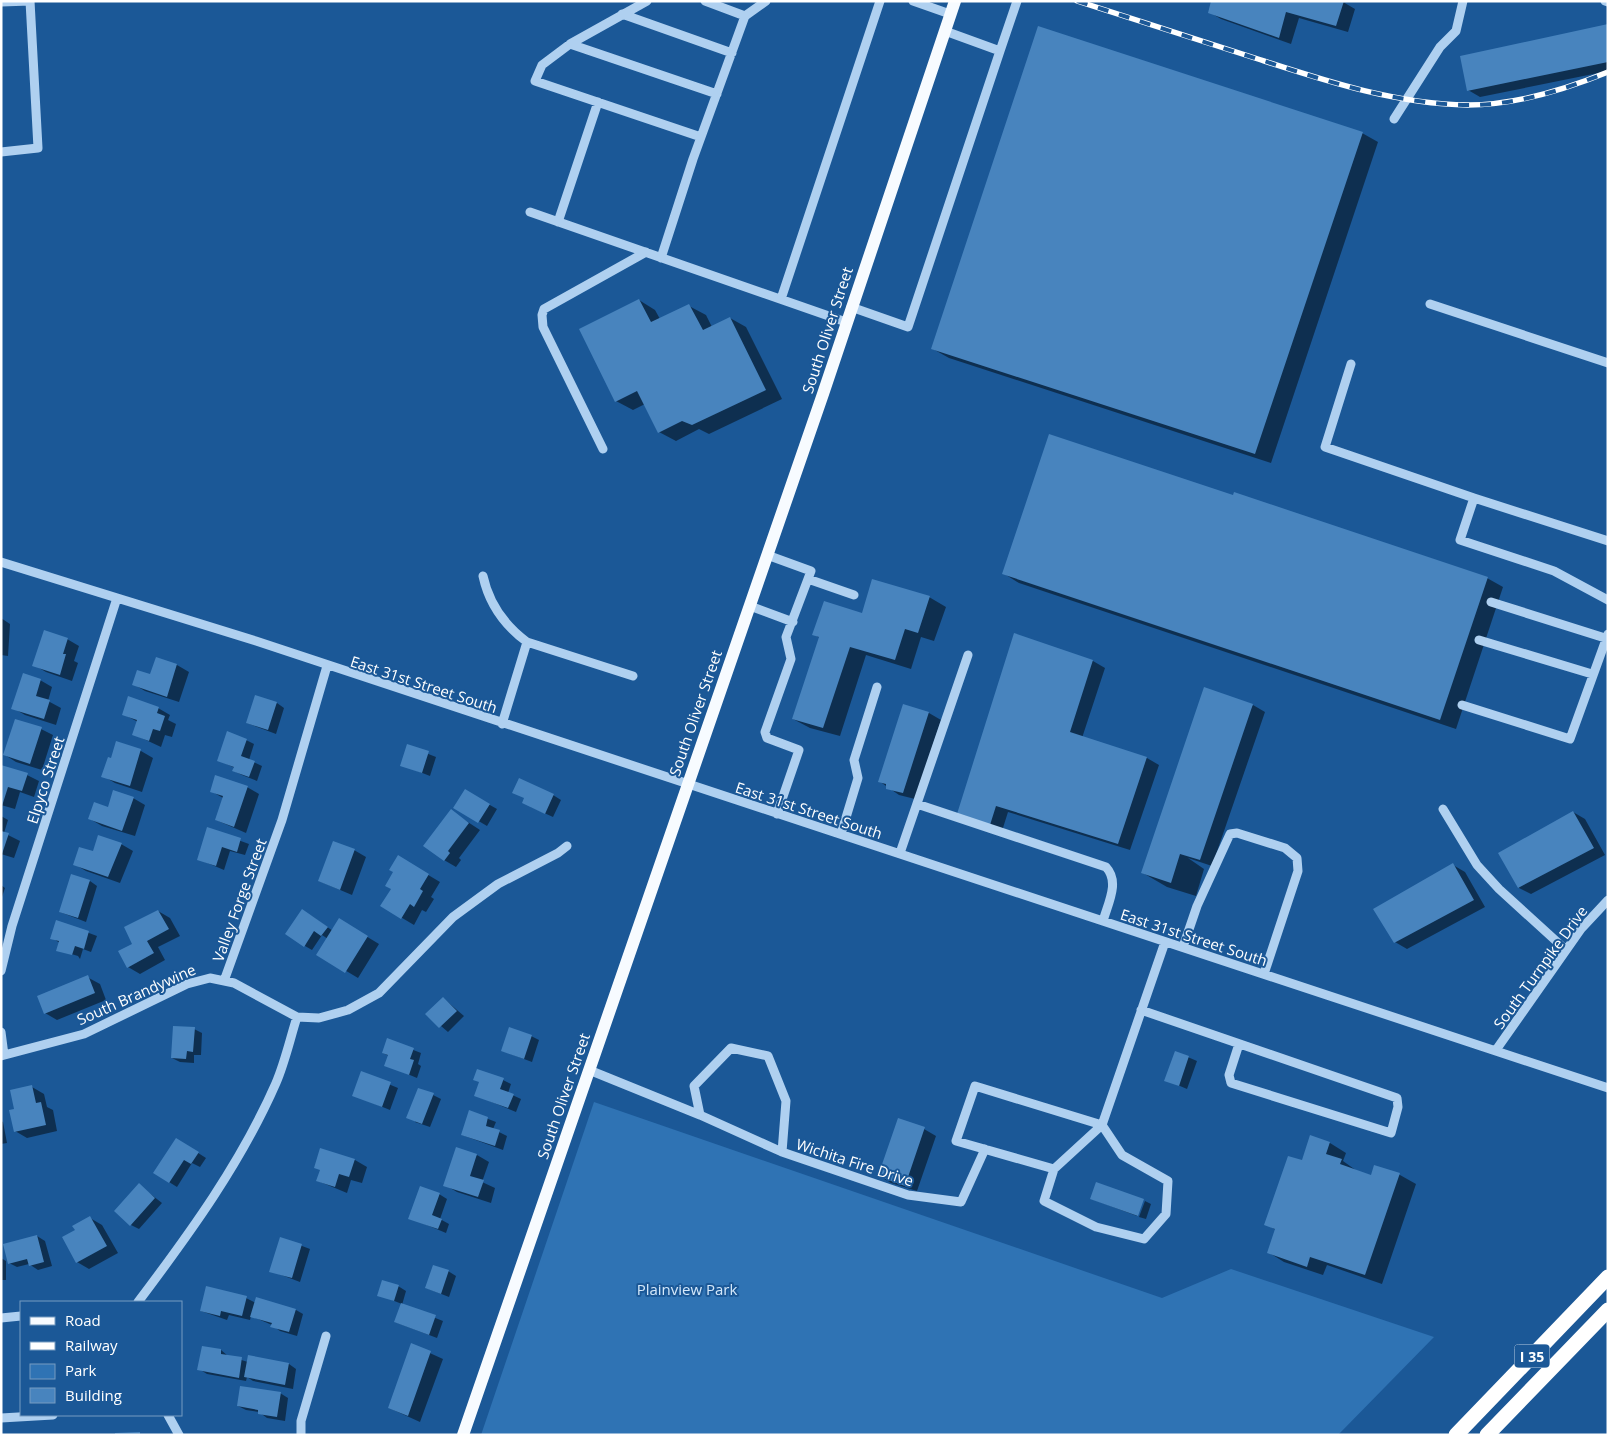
<svg xmlns="http://www.w3.org/2000/svg" width="1609" height="1436" font-family="'Open Sans',sans-serif">
<style>
.green{fill:#2f73b4}
.shadow{fill:#0007}
.building{fill:#4884be}
.lines{fill:none;stroke-linecap:round;stroke-linejoin:round}
.minor{stroke:#afd0f0;stroke-width:9}
.major{stroke:#f7fbff;stroke-width:12}
.highway{stroke:#fff;stroke-width:15}
.rail-casing{stroke:#fff;stroke-width:5.5}
.rail{stroke:#1b5897;stroke-width:4;stroke-dasharray:11;stroke-linecap:butt}
.labels{text-anchor:middle;dominant-baseline:central;stroke-width:4;stroke-linejoin:round;paint-order:stroke}
.shield{fill:#1b5897;stroke:#bbcde0;stroke-width:1}
.shield-label{font-size:14px;font-weight:bold;fill:#fff}
.street-label{font-size:15px;fill:#fff;stroke:#1b5897}
.park-label{font-size:15px;fill:#d5e9fb;stroke:#1b5897}
</style>
<rect width="100%" height="100%" fill="#1b5897"/>
<!-- green -->
<path class="green" d="M594,1102l568,196 69,-29 203,68 -96,98h-857z"/>
<!-- shadow -->
<path class="shadow" d="M1343,2l12,7 -7,23 -49,-14 -8,26 -70,-25 -12,-7z
M1608,25v46l-128,26 -12,-7z
M1362,133l16,9 -107,321 -322,-105 -16,-9z
M639,300l16,10 5,9 29,-13 17,9 6,12 18,-9 16,9 36,72 -73,35 -10,-5 -23,12 -17,-9 -14,-28 -12,6 -17,-9z
M1003,573l484,5 16,9 -47,142 -437,-146z
M929,597l17,10 -12,34 -13,-4 -10,32 -45,-14 -26,81 -30,-8 -17,-9 27,-81 -7,-4 50,-19z
M1,618l9,6 -2,32 -7,-1z
M1015,635l78,26 12,7 -23,70 65,20 12,7 -29,85 -122,-38 -6,19 -31,-11z
M67,639l12,7 -5,15 4,2 -6,18 -26,-9 -12,-7z
M157,658l20,7 12,7 -10,30 -34,-11 -12,-7 18,-8z
M40,680l12,7 -4,14 13,7 -5,17 -31,-10 -12,-7z
M277,703l7,5 -8,26 -29,-11z
M1253,705l12,7 -53,154 -24,-8 16,11 -8,27 -29,-9 -24,-14z
M904,706l25,7 12,7 -26,79 -16,-4 -20,-14z
M158,708l12,7 -2,5 8,4 -4,13 -7,-2 -4,12 -28,-13 5,-12 -15,-8z
M41,729l12,6 -11,35 -26,-8 -11,-7z
M246,740l8,4 -5,16 13,6 -5,15 -15,-6 -8,-4 1,-3 -17,-8z
M117,743l24,8 12,7 -11,34 -27,-9 -12,-7 9,-17z
M408,746l28,11 -6,19 -28,-11z
M1,766l26,9 12,6 -5,16 -14,-5 -5,17 -14,-4z
M247,787l12,7 -13,39 -30,-13 7,-22 -12,-7z
M465,791l32,18 -10,17 -32,-19z
M553,795l8,5 -8,17 -22,-10z
M133,798l12,7 -10,31 -33,-10 -12,-7z
M451,811l29,19 -21,28 2,2 -5,7 -12,-7z
M1573,812l12,7 20,36 -74,39 -12,-6 -19,-35z
M1,816l7,4 -4,13 16,8 -6,17 -13,-4z
M208,829l41,15 -4,11 -15,-4 -6,19 -26,-11z
M121,844l12,7 -13,32 -34,-12 -12,-7 20,-11z
M354,850l12,7 -14,38 -33,-14z
M398,857l42,25 -9,15 3,2 -8,13 -4,-2 -8,15 -32,-19 10,-18z
M1453,865l12,7 20,35 -78,42 -12,-7 -20,-32z
M90,881l7,5 -11,36 -26,-10z
M1,885l4,3 -4,12z
M158,911l12,7 10,18 -22,11 7,13 -25,14 -12,-7 6,-23z
M310,915l23,16 18,-4 28,17 -21,34 -40,-24 10,-15 -6,-4 -10,15 -7,-4z
M57,921l40,15 -6,16 -8,-3 -3,10 -2,-3 -20,-6 2,-7 -8,-5z
M87,977l13,7 6,16 -49,20 -12,-7z
M443,998l21,18 -16,16 -21,-18z
M194,1029l8,4 -1,22h-7v8l-14,-1 -8,-4z
M531,1036l8,4 -7,22 -29,-11z
M388,1040l33,13 -3,11 3,2 -4,12 -31,-13 3,-9 -6,-3z
M1176,1052l21,9 -10,28 -21,-9z
M362,1073l36,15 -8,22 -37,-15z
M503,1080l8,4 -3,9 13,6 -5,13 -41,-17z
M32,1087l12,7 3,13 6,3 4,21 -30,7 -12,-7 1,-22z
M433,1095l8,4 -11,28 -15,-5z
M470,1112l26,10 -3,7 14,7 -4,14 -41,-15z
M1,1121l2,1 4,21 -6,1z
M924,1129l12,7 -19,55 -26,-8 -12,-7z
M1311,1137l19,6 16,10 -3,8 14,10 15,5 3,-10 25,9 16,9 -34,100 -55,-19 -4,10 -39,-13 -16,-10 8,-22 -10,-6 37,-62z
M184,1144l22,14 -6,9 -8,-4 -15,24 -8,-5z
M321,1150l34,10 12,7 -5,16 -11,-3 -4,13 -29,-12 3,-11z
M477,1155l12,7 -7,20 13,6 -4,15 -34,-11 -12,-7z
M139,1185l23,18 -23,26 -8,-4z
M439,1194l8,5 -7,20 9,5 -3,9 -36,-15z
M1092,1199h51l-6,17z
M1145,1201l6,3 -5,15 -7,-2z
M90,1218l12,7 16,28 -29,16 -12,-7 -1,-32z
M37,1236l8,5 7,25 -14,4 -9,-6 -12,3 -8,-4z
M281,1238l29,11 -10,33 -29,-11z
M1,1258l5,3v19h-5z
M448,1271l8,5 -7,21 -23,-9z
M398,1286l8,5 -4,14 41,16 -6,17 -42,-16 7,-18 -23,-9z
M246,1298l10,5 40,7 7,4 -6,22 -17,-5 -8,-6 -21,-9 -1,4 -21,-5 -2,5 -26,-9z
M412,1345l31,14 -23,63 -31,-14z
M221,1350l7,6 20,6 41,2 7,5 -3,20 -40,-8 -6,-4 -1,4 -39,-7 -8,-5z
M280,1393l8,5 -3,23 -18,-3 -8,-6 -13,-2 -8,-4z"/>
<!-- building -->
<path class="building" d="M1211,1h133l-8,25 -50,-14 -7,26 -71,-25z
M1608,24v38l-141,29 -7,-35z
M1038,26l325,106 -108,322 -324,-105z
M639,299l12,23 38,-18 14,26 27,-13 36,73 -74,35 -10,-4 -24,12 -21,-42 -22,11 -36,-73z
M1049,434l184,61 1,-3 254,85 -48,143 -438,-146z
M872,579l58,17 -12,37 -13,-4 -10,31 -45,-13 -27,81 -31,-9 27,-82 -7,-2 12,-34 38,12z
M44,630l24,8 -5,16h3l-6,21 -28,-9z
M1014,633l79,27 -23,72 77,25 -29,87 -122,-38 -6,19 -33,-11z
M156,657l21,7 -10,33 -35,-12 5,-15 13,4z
M23,673l18,6 -5,17 14,4 -6,19 -33,-10z
M1204,687l49,17 -53,156 -20,-6 -9,29 -30,-10z
M255,695l22,7 -9,28 -22,-7z
M128,696l31,11 -2,6 8,3 -5,15 -7,-2 -4,12 -17,-6 5,-15 -15,-5z
M903,704l26,8 -26,81 -17,-4v-5l-8,-2z
M15,719l27,8 -12,37 -27,-9z
M227,731l20,8 -6,17 14,5 -6,16 -17,-6 2,-4 -17,-6z
M116,741l25,8 -11,37 -29,-9 7,-20 3,1z
M407,744l22,7 -7,22 -22,-7z
M1,765l27,8 -6,18 -14,-4 -6,19z
M215,775l33,11 -14,41 -19,-7 8,-24 -13,-4z
M519,778l35,16 -9,20 -23,-11 2,-5 -12,-5z
M465,789l25,15 -12,19 -25,-15z
M113,790l21,7 -12,34 -34,-12 6,-17 14,5z
M451,809l18,14 -21,28 2,2 -6,8 -21,-15z
M1573,811l21,37 -76,40 -20,-35z
M207,827l34,11 -4,14 -15,-5 -6,19 -19,-6z
M1,831l8,2 -7,21h-1z
M98,835l24,8 -14,34 -35,-12 6,-18 14,4z
M333,841l22,8 -15,41 -22,-9z
M398,855l31,19 -9,15 3,2 -9,16 -4,-3 -9,15 -21,-13 11,-17 -6,-3 8,-14 -4,-2z
M1453,863l21,37 -80,43 -21,-34z
M71,874l19,6 -12,38 -19,-6z
M302,909l26,18 -7,9 -7,-5 -10,16 -19,-13z
M158,910l11,19 -22,12 7,12 -27,15 -9,-17 14,-7 -8,-17z
M339,918l29,18 -23,37 -29,-18z
M56,920l33,11 -5,18 -9,-3 -3,9 -16,-4 3,-10 -9,-2z
M88,975l7,18 -51,21 -7,-18z
M443,997l14,14 -18,17 -14,-14z
M173,1026l22,1 -2,25 -6,-1 -1,8 -15,-1z
M509,1027l23,8 -8,24 -23,-8z
M387,1038l27,10 -4,11 4,1 -5,15 -25,-9 4,-11 -6,-2z
M1175,1051l14,5 -10,30 -15,-5z
M477,1069l27,9 -4,11 14,5 -6,14 -34,-12 5,-14 -6,-2z
M361,1071l30,11 -9,25 -30,-11z
M32,1085l4,18 5,-1 5,23 -32,7 -5,-22 5,-1 -4,-19z
M418,1088l16,5 -12,31 -16,-6z
M469,1110l19,7 -2,9 14,4 -5,16 -34,-11z
M898,1118l27,9 -20,59 -27,-10z
M1310,1135l20,7 -4,12 16,5 -2,5 31,11 3,-10 26,8 -35,102 -55,-18 -3,10 -40,-14 8,-24 -11,-4 24,-69 14,4z
M176,1138l23,14 -8,12 -7,-4 -15,23 -16,-10z
M456,1147l21,7 -7,22 14,4 -6,17 -35,-11z
M320,1148l35,11 -6,18 -10,-3 -4,13 -19,-6 4,-11 -6,-2z
M1096,1182l48,17 -6,17 -48,-17z
M139,1183l16,15 -25,28 -16,-15z
M420,1186l20,7 -8,22 10,4 -4,10 -30,-10z
M90,1216l17,30 -31,17 -14,-26 13,-7 -3,-4z
M37,1235l7,27 -15,4 -2,-7 -19,5 -5,-20z
M280,1237l22,7 -10,34 -23,-6z
M433,1265l16,5 -8,24 -16,-6z
M382,1280l17,5 -5,16 -17,-5z
M206,1286l41,10 -5,20 -21,-5 -1,5 -20,-5z
M256,1297l40,12 -7,23 -19,-5 2,-4 -22,-6z
M401,1303l35,12 -7,20 -35,-13z
M411,1343l20,8 -23,65 -20,-8z
M202,1346l19,3v5l21,3 -3,21 -42,-8z
M248,1355l41,8 -4,22 -41,-8z
M240,1386l41,6 -4,25 -19,-3v-4l-21,-4z
M140,1432v3h-25v-2z"/>
<g class="lines">
<!-- minor -->
<path class="minor" d="M647,1l-77,43 -28,21 -7,16 166,56
M705,1l40,15
M913,1l37,13
M1605,1l3,1
M1,2l29,-1 8,147 -37,4
M622,14l110,39
M570,44l147,50
M1000,51l17,-50
M1394,119l46,-72 16,-16 7,-30
M530,212l316,110
M558,222l40,-120
M661,258l32,-99 52,-143 21,-15
M781,299l99,-298
M1430,304l178,59
M851,307l57,20 92,-276 -55,-20
M1351,364l-26,83 149,51
M603,449l-60,-122 -1,-12 2,-6 102,-57
M1608,541l-134,-43 -14,42 94,31 54,29
M767,555l44,16 -25,66 5,22 -26,73 2,6 32,12 -22,64
M1,562l255,79 1352,447
M483,576c6,28 21,49 44,66
M808,579l46,16
M1491,602l114,36
M750,606l43,16
M1479,640l113,34
M1462,705l108,34 38,-105
M502,724l25,-82 106,34
M917,804l189,63c14,15 2,36 -3,54
M1443,809l34,56 22,24 67,61
M841,834l17,-56 -4,-18 23,-73
M900,853l68,-198
M1183,947l14,-41 33,-72 7,-1 48,15 12,10 1,13 -34,103
M1,971l11,-45 105,-328
M224,981l58,-161 45,-154
M1141,1010l256,88 1,9 -7,26 -160,-50 -2,-8 10,-31
M1,1032l3,23
M1496,1050l85,-121 27,-29
M1,1056l83,-22 103,-50 23,-6 24,5 63,34 22,1 29,-8 31,-17 74,-76 45,-33 60,-31 9,-7
M589,1070l111,45 -6,-29 37,-38 37,8 18,45 -4,51 126,43 53,7 24,-53
M975,1086l127,39 -48,44 -98,-28z
M700,1115l82,37
M1054,1169l-10,32 52,26 48,12 22,-25 2,-33 -46,-26 -20,-30 63,-183
M138,1302c52,-69 103,-139 138,-219 9,-21 14,-44 21,-66
M1,1318l20,-2
M168,1415l11,20
M1,1418l52,-3
M301,1435v-14l25,-85"/>
<!-- major -->
<path class="major" d="M463,1435l360,-1041 132,-393"/>
<!-- highway -->
<path class="highway" d="M1456,1435l152,-158
M1487,1435l121,-125"/>
<defs>
<path id="rail" d="M1077,1c60,19 120,39 181,58 68,22 137,45 210,46 48,0 96,-15 140,-33"/>
</defs>
<!-- rail casing -->
<use href="#rail" class="rail-casing"/>
<!-- rail -->
<use href="#rail" class="rail"/>
</g>
<g class="labels">
<!-- shield labels -->
<rect class="shield" x="1514.5" y="1344.5" width="35" height="23" rx="4"/>
<g class="shield-label">
<text x="1532" y="1356">I 35</text>
</g>
<!-- street labels -->
<g class="street-label">
<text transform="translate(827 330) rotate(-72)">South Oliver Street</text>
<text transform="translate(424 684) rotate(18)">East 31st Street South</text>
<text transform="translate(695 713) rotate(-71)">South Oliver Street</text>
<text transform="translate(45 780) rotate(-72)">Elpyco Street</text>
<text transform="translate(809 810) rotate(18)">East 31st Street South</text>
<text transform="translate(239 900) rotate(-70)">Valley Forge Street</text>
<text transform="translate(1194 937) rotate(18)">East 31st Street South</text>
<text transform="translate(1540 967) rotate(-54)">South Turnpike Drive</text>
<text transform="translate(136 994) rotate(-24)">South Brandywine</text>
<text transform="translate(563 1096) rotate(-71)">South Oliver Street</text>
<text transform="translate(855 1162) rotate(18)">Wichita Fire Drive</text>
</g>
<!-- park labels -->
<g class="park-label">
<text x="687" y="1289">Plainview Park</text>
</g>
</g>
<!-- border -->
<rect width="1609" height="1436" fill="none" stroke="#ffffff" stroke-width="5"/>
<!-- legend -->
<rect x="20" y="1301" width="162" height="115" fill="#1b5897" stroke="#769bc1"/>
<rect x="30" y="1317" width="25" height="8" fill="#f7fbff" stroke="#769bc1"/>
<text x="65" y="1326" font-size="15" fill="#ffffff">Road</text>
<rect x="30" y="1342" width="25" height="8" fill="#ffffff" stroke="#769bc1"/>
<text x="65" y="1351" font-size="15" fill="#ffffff">Railway</text>
<rect x="30" y="1364" width="25" height="15" fill="#2f73b4" stroke="#769bc1"/>
<text x="65" y="1376" font-size="15" fill="#ffffff">Park</text>
<rect x="30" y="1388" width="25" height="15" fill="#4884be" stroke="#769bc1"/>
<text x="65" y="1401" font-size="15" fill="#ffffff">Building</text>
</svg>
